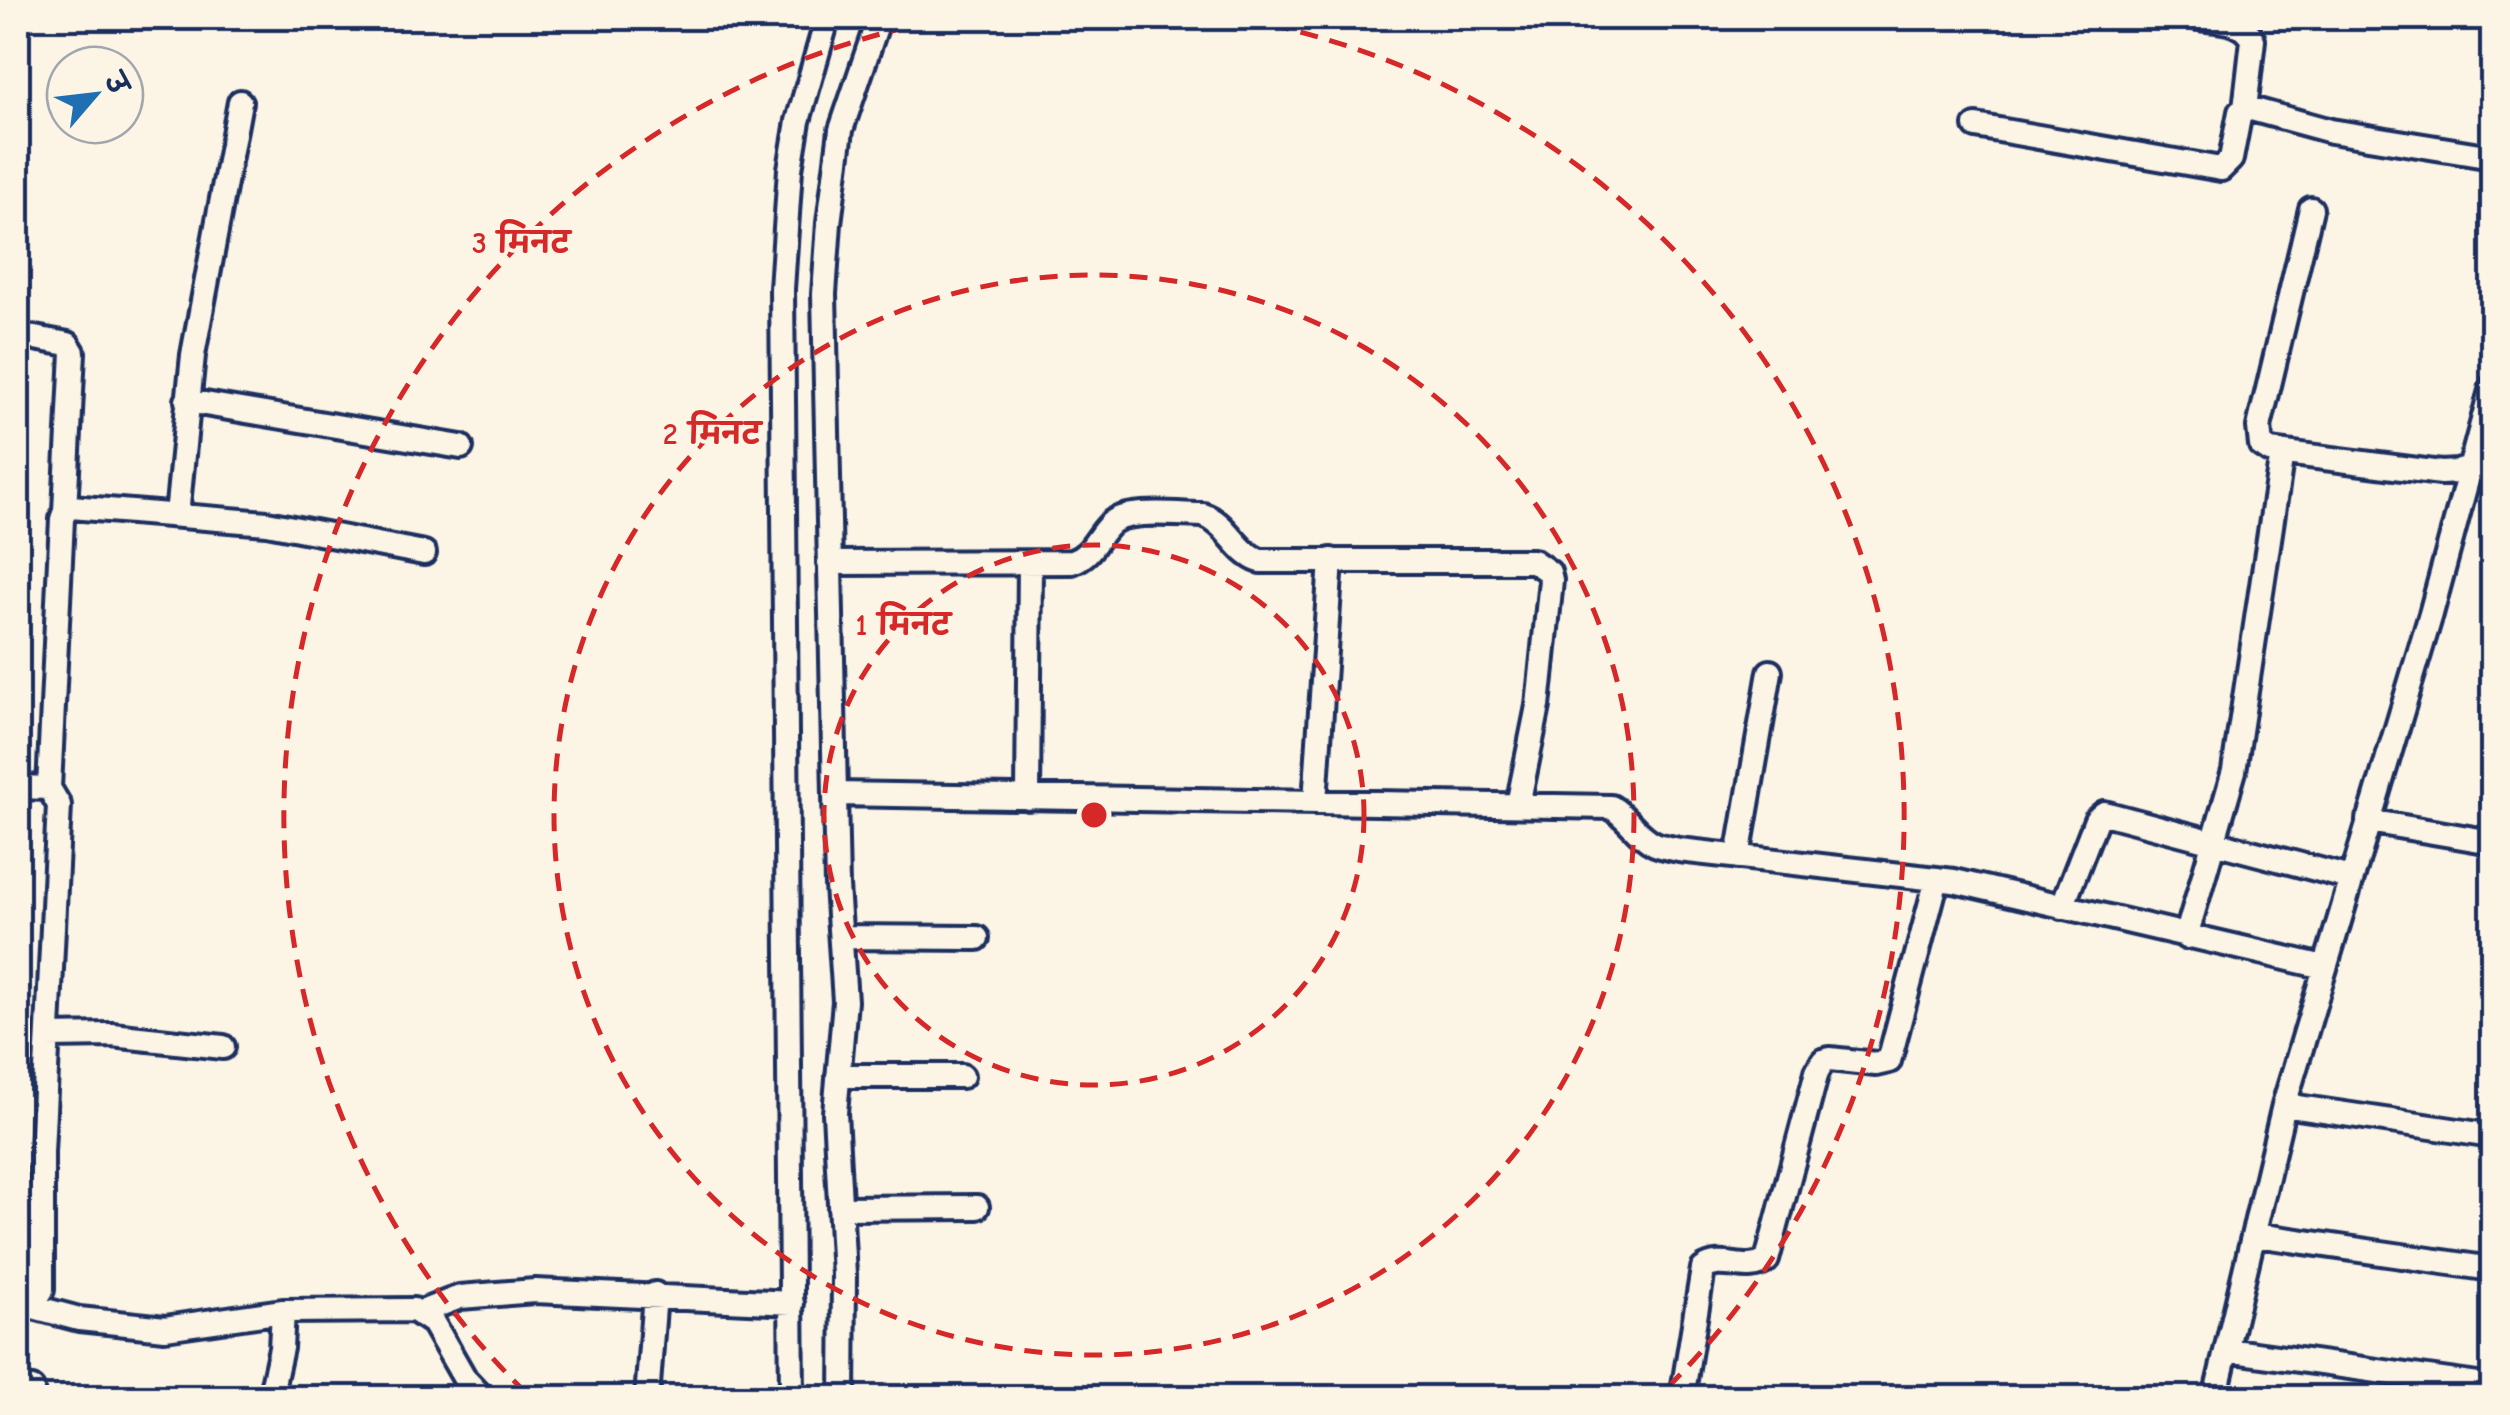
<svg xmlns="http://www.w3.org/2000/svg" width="2510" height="1415" font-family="'Comic Neue','Playpen Sans Deva',sans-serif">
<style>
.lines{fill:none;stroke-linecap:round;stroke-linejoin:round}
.minor-casing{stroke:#1b2f5e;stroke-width:30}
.minor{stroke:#fcf5e5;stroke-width:22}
.ring{fill:none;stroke:#d62828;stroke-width:5;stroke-dasharray:18 12}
.centre{fill:#d62828;stroke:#fcf5e5;stroke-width:5}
.ring-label{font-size:30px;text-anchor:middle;font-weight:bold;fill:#d62828;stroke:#fcf5e5;stroke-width:8;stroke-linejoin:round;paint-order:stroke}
</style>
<rect width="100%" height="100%" fill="#fcf5e5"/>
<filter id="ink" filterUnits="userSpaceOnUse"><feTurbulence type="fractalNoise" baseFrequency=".01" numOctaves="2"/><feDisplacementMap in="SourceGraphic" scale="20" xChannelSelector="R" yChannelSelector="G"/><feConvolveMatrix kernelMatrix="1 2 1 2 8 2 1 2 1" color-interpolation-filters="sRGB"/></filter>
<g filter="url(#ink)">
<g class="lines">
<defs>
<path id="minor" d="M2198,18c21,3 46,1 55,22l-8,69
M1976,126l245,43 10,-10 9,-47 11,-3 80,22 161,26
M2311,209l-52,218 2,18 9,6 171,22 16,-1 35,-11
M18,335l50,9 5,8 -8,159
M187,401l274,46
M177,515l16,-160 47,-253
M829,563l243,-1c21,-8 23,-23 38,-38 16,-16 70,-9 93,-9 25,8 32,37 57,46h273l16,11 2,8 -13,126 -20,99
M18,787l31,1 10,17 -17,347v138l-8,13 -16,1
M49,788l13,-269 3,-8 6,-4 196,16 157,30
M835,794l776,13c17,10 26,29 44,37 7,3 16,4 24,6l275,31 370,86
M1028,798l2,-235
M1315,802l16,-242
M2368,821l124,21
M1738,857l32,-185
M2062,907l34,-87 8,-7 246,65
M841,937l136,1
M2186,937l48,-166 48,-318
M48,1036l64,-1 111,12
M838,1076h124
M2284,1105l208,31
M840,1208l137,-1
M2256,1235l236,34
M26,1305l53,14 86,9 118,-17 131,-1 19,13 32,56 18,19
M421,1312l39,-15 75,-6 257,12
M2227,1350l265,37
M18,1386l14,3
M270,1398l11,-50 2,-37
M647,1398l8,-104
M792,1398l-10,-1109 8,-120 8,-48 26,-91v-12
M843,1398l1,-123 -9,-162 10,-112 -8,-115 -13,-592 5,-71 12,-93 38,-112
M1682,1398l21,-129c19,-14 45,6 64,-9l50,-188 6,-11 7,-2 46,5 13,-3 48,-182
M2215,1398l69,-293 147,-491 61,-227"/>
</defs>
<!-- minor casing -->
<use href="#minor" class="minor-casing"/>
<!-- minor -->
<use href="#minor" class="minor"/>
</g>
</g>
<!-- distance rings -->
<g class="ring">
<circle cx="1094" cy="815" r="270"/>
<circle cx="1094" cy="815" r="540"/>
<path d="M526 1393A810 810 0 0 1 946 19M1242 19A810 810 0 0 1 1662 1393"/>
</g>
<circle cx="1094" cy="815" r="15" class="centre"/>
<g class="ring-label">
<text x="521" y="253">3 मिनट</text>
<text x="712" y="444">2 मिनट</text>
<text x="903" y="635">1 मिनट</text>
</g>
<!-- margin -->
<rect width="2510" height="1415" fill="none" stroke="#fcf5e5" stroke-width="60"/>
<rect x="30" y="30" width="2450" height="1355" fill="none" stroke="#1b2f5e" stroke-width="4" filter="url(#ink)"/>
<!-- north arrow -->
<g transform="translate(95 95) rotate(62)"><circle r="48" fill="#fcf5e5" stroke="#a2a6af" stroke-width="2.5"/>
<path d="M0-8L18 38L0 25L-18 38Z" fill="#1f6fb2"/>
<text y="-15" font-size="28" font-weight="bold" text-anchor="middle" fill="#1b2f5e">उ</text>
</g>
</svg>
